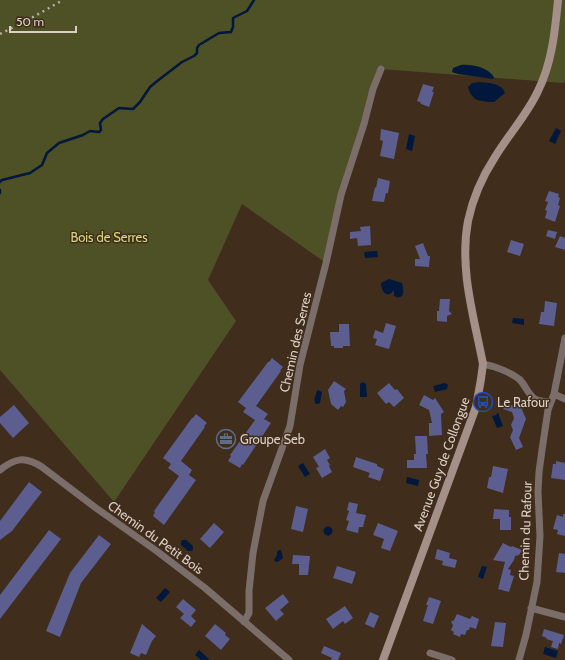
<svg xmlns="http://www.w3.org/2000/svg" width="565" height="660" font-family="Cabin,sans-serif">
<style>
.green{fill:#4e5026}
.water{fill:#00183b}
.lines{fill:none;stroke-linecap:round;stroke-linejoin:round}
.stream{stroke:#00183b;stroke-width:2.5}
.building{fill:#5b5e8f}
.street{stroke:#7b6e6a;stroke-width:7}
.secondary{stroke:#a48f89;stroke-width:8}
.rail{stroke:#bcafa3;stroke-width:2.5;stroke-dasharray:2 4;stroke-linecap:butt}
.labels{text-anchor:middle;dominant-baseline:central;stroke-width:3;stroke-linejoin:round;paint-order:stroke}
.park-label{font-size:13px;fill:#d3d682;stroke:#402d1c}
.street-label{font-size:13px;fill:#dbcfc5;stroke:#402d1c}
.poi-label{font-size:13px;fill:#dbcfc5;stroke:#402d1c;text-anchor:start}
</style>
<rect width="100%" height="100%" fill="#402d1c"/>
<!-- green -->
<path class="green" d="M0,0h565v80l-2,3 -182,-14 -5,10 -50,184 -84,-59 -34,76 28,41 -122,181 -114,-132z"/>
<!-- water -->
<path class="water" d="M461,65c11,-1 26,2 33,12l-1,2 -35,-5 -6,-2 1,-4z
M480,82c9,1 22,1 25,11l-11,9h-5l-12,-2 -3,-2 -4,-5 -2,-6 4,-4z
M556,128l5,3 -6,13 -6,-3z
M409,134l6,2 -3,15 -6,-2z
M377,251l1,6 -13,1 -1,-6z
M389,279l13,4c2,7 3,18 -8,13v-6c-1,1 -2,3 -4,4 -7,2 -9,-7 -9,-11z
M513,318l11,1v6l-12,-2z
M363,382l3,2 1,13h-7v-13z
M445,383l3,2 -1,4 -12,3 -2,-6z
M318,390l4,2 -2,11 -3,1c-5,-2 -1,-9 0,-13z
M497,413l2,1v2l4,10 -6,2 -5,-12 4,-1z
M303,463l7,11 -5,3 -7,-11z
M407,477l12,3 -1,6 -12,-3z
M323.5 531a4.5 4.5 0 1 1 9 0a4.5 4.5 0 1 1-9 0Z
M182,540h4l7,6v3l-1,2h-4l-7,-6v-2z
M279,550h2l2,8 -4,3 -3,1 -2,-2 3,-5v-3z
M482,566l5,1 -4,12 -5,-2z
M165,588l5,4 -9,10 -5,-4z
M545,647l13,4 -2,7 -13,-4z
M199,650l10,9 -1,1h-7l-6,-5z"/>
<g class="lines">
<!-- stream -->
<path class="stream" d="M0,182l2,-2 28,-7 12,-8 5,-12 12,-10 24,-8 7,-4 9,1 2,-2 -1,-7 3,-4 16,-11 14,1 7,-7 10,-15 6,-5 26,-20 12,-6 3,-3v-5l2,-3 20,-12 12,-1 2,-5v-9l14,-7 7,-11
M0,190v3"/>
</g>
<!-- building -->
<path class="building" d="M423,84l11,3 -2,5h2l-5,15 -8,-3 -1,-2 -3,-1z
M381,129l18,4 -5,26 -14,-3 3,-15 -3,-1z
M378,178l12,3 -2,12h-2l-2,9 -12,-1 3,-14 1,1z
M549,191l10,3 -1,3 2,1 -2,7 2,1 -5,16 -10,-4 2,-7 -2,-1 3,-8 -3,-1z
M370,226l1,19 -13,1 -1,-8 -7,1v-7l11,-1 -1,-4z
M548,230l9,2 -2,7 -9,-3z
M560,236l5,2v12l-10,-3z
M511,240l13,4 -4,12 -13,-4z
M423,243l5,13h2l-1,11 -14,-1v-7h5l-5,-13z
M440,299h10l-1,12 3,3 -5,2v6l-10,-1v-10h2z
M545,301l12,2 -3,23 -15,-2 2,-12h3z
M386,323l10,3 -7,23 -14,-4 2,-6 -4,-1 2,-8 8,3z
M339,324h10l1,22h-7v2h-9v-2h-3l-1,-14h9z
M272,358l11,9 -3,4h1l-25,35 12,8 -4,5 7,4 -28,42 -1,-1 -2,4 -12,-7 3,-5 -1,-1 25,-35 -12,-8 3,-4 -8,-6 30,-40h1z
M334,381l12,8 -2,2 2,11 -3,5 -2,-1 -3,4 -7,-6 -3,-14z
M389,383l6,7 2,-1 7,9 -10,9 -5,-5 -3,2 -9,-11z
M424,395l9,5 2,-2 9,14 -3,2 1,21 -13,1v-13h3l-2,-9 -1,-4 -10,-5z
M506,403l10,4 4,-2 6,14 -7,19 4,9 -7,3 -6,-13 3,-7 -2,-5 3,-7 -2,-6 -9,-3z
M14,405l15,18 -16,15 -13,-15v-6z
M196,414l11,9 -3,3 1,1 -24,34 11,9 -3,5 7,5 -32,45 -11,-9 2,-4 -1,-1 25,-35 -11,-8 3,-4 -8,-6 29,-40h1z
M415,436h12l1,18h-2l1,14h-20v-8h7v-6h2z
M325,449l5,9 -3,2 3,5 -1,1 3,6 -10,6 -6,-10 3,-1 -6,-10z
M356,457l21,7v2l7,3 -4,12 -12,-4 2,-4 -17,-6z
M556,461l9,2v17l-14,-2 2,-14h3z
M493,466l15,3 -5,24 -16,-5 2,-11h2z
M29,482l13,10 -30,39 -12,9v-19z
M349,502l9,2 -2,9 10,2 -3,12h-4l-1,6 -12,-3 3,-9 -3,-1 3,-9 -2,-1z
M296,506l12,3 -5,23 -12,-3z
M494,509l15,1v7h2v13h-11v-11h-7z
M563,514h2v22l-8,-2 1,-4 -5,-1 4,-14 6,2z
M214,523l10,9 -14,16 -10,-9z
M378,523l20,8 -8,20 -9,-3 3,-9 -11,-4z
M49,530l12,9 -61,80v-24z
M99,535l12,9 -30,39 -21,54 -14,-6 24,-58z
M503,543l8,4 1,-1 10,4 -3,5 -4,1 -1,4 -6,9 3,1 -1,5 4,1 -5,16 -11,-3 7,-27 -12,-2z
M437,549l13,4 -1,5 8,2 -2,8 -13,-3 1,-4 -8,-2z
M559,553l6,1v19l-9,-1z
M293,555l17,1 -2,19h-9v-11h-7z
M337,566l19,6 -4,12 -19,-6z
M283,594l6,8 -9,8 4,4 -8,7 -11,-13z
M429,597l12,4 -8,23 -10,-3 5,-16h-2z
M183,599l13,11 -5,6 5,5 -5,6 -11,-9 4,-4 -8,-7z
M345,606l8,12 -8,6 -2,-3 -10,8 -7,-10z
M370,612l9,4 -5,12 -9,-4z
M457,614l13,5 2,-3 7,3 -3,10 -6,-2 -1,3h-2l-2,5 -4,-1 -1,3 -7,-3 1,-2 -3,-2 2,-5 -2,-3 3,-2z
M495,622l11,1 -3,24 -12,-1z
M142,624l14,12 -4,5 -6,14 -5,-2 -2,4 -9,-4z
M215,624l11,9 -1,2 5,4 -9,11 -16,-14z
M544,629l20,6 -3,9 -2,-1 -1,6 -7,-2 2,-6 -7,-2 1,-1 -5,-2z
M324,646l17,7 -3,7h-7l1,-2 -11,-5z"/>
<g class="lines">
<!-- street -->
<path class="street" d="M483,364c11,2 27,8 36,15 6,5 9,16 16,20 4,3 11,2 16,3
M554,394l11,5
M0,470c15,-12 25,-14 42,-3l54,41 62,44 47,36 84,72
M531,608l34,9
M244,622l5,-9v-22l4,-38 10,-52 27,-75 10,-61 26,-102 15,-68 23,-71 9,-35 8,-20
M430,653l22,7
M519,660l7,-25 11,-53 3,-46 -2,-44 1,-20 3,-22 6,-40 6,-16 11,-56"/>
<!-- secondary -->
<path class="secondary" d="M383,660l93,-253 5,-28 2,-15c-9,-47 -24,-95 -15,-143 5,-24 14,-44 27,-64 13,-22 32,-42 43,-66 14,-28 17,-60 20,-91"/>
<!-- rail -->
<path class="rail" d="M0,34l28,-14 35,-20"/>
</g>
<!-- icons -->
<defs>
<symbol id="bus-ring" viewBox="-11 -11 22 22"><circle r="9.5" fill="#402d1c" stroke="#1a4fb4" stroke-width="1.5"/><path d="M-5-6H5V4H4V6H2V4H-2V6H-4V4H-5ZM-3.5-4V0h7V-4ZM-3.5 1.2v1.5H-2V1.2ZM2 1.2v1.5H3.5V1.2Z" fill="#1a4fb4"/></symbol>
<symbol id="office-ring" viewBox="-11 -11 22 22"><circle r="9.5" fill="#402d1c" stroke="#5c6f8a" stroke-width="1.5"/><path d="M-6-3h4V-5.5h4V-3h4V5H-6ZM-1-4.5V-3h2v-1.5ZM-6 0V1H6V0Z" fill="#5c6f8a"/></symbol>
</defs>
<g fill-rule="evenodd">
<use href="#bus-ring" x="472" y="391" width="22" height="22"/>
<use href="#office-ring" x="215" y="428" width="22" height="22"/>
</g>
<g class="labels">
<!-- park labels -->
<g class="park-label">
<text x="109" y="237">Bois de Serres</text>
</g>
<!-- street labels -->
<g class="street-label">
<text transform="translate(295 342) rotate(-77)">Chemin des Serres</text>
<text transform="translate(441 464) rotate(-70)">Avenue Guy de Collongue</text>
<text transform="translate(525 531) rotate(-88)">Chemin du Rafour</text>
<text transform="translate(156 537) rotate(36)">Chemin du Petit Bois</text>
</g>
<!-- poi labels -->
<g class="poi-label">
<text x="497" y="402">Le Rafour</text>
<text x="240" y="439">Groupe Seb</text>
</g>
</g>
<!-- scale -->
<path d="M10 26v6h66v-6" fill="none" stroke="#dbcfc5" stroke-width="2"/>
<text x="16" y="26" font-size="12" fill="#dbcfc5" stroke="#402d1c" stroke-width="3" paint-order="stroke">50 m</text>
</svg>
